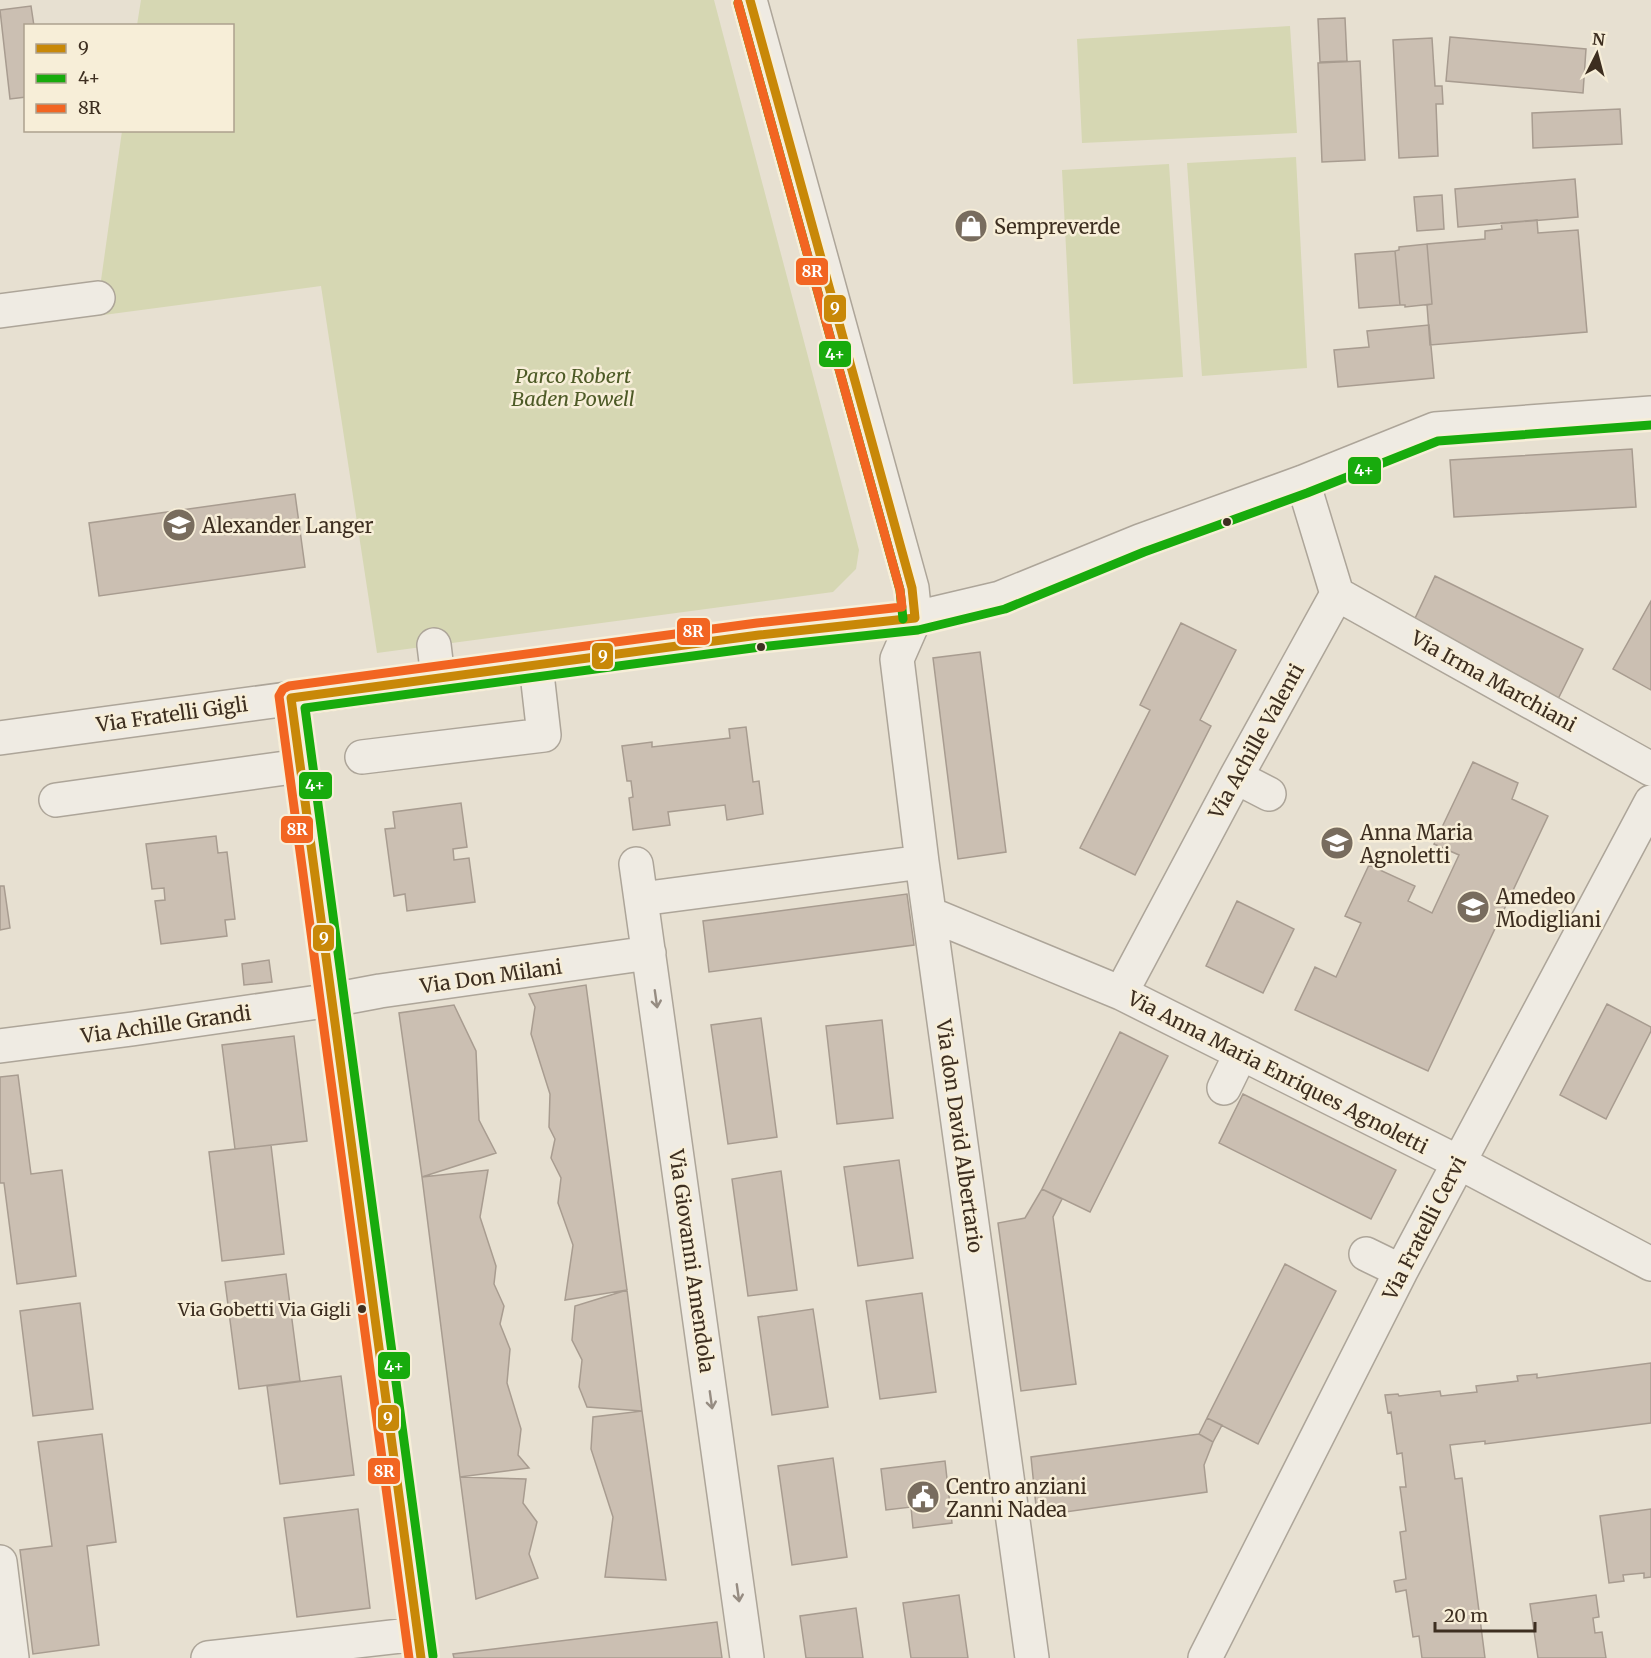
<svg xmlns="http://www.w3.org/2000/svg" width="1651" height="1658" font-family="Merriweather,serif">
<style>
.green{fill:#d6d7b3}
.building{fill:#cbbfb2;stroke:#a89c90;stroke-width:1.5}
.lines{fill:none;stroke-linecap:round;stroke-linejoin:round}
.minor-casing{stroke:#ada599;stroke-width:36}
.minor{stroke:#efebe3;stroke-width:33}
.bus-1-casing{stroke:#f7eed8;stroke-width:14}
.bus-2-casing{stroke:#f7eed8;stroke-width:14}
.bus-3-casing{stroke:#f7eed8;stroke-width:14}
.bus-1{stroke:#c88808;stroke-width:9}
.bus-2{stroke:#18ab0d;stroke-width:9}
.bus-3{stroke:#f26522;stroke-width:9}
.oneway{stroke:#968c82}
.bus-dot{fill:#3d2e20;stroke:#f7eed8;stroke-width:2}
.labels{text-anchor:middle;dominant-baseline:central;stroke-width:5;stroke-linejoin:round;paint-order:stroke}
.bus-label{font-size:18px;fill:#3d2e20;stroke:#f7eed8;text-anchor:end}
.poi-label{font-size:20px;fill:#3d2e20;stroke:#f7eed8;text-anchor:start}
.park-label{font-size:20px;font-style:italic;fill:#4d5a26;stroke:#f7eed8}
.street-label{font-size:20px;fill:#3d2e20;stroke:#f7eed8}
.line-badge{stroke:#f7eed8;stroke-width:2}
.badge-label{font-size:16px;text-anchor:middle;font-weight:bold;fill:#fff}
</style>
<rect width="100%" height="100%" fill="#e7e0d1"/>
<!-- green -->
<path class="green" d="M141,0h573l145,550 -3,19 -23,23 -456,61 -56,-367 -225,30 26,-185 110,-1v-104l-95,-1z
M1290,26l7,107 -215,10 -5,-104z
M1296,157l11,211 -105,8 -15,-213z
M1169,164l14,213 -110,7 -11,-214z"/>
<!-- building -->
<path class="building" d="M31,6l3,20h-8v71l-16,2 -10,-89z
M1345,18l2,43 -27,1 -2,-43z
M1450,37l136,12 -3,44 -137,-12z
M1432,38l3,48h7l1,18h-7l2,52 -39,2 -6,-118z
M1360,61l5,99 -43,2 -4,-99z
M1620,109l2,35 -89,4 -1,-35z
M1575,179l3,38 -120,10 -3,-38z
M1442,195l2,34 -27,2 -3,-34z
M1537,220l1,13 40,-3 9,102 -157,13 -3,-40 5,-1 -5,-60 58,-5v-8l17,-2 -1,-6z
M1427,244l5,60 -27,3v-2h-5l-5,-54 4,-1v-3z
M1395,251l5,54 -41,3 -4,-54z
M1429,325l5,53 -96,9 -4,-37 35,-3 -2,-16z
M1632,449l4,58 -182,10 -4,-57z
M295,494l10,73 -206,29 -10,-73z
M1435,576l148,73 -26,52 -147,-72z
M1651,601v89l-38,-21z
M1181,623l55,27 -36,70 11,6 -76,149 -55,-27 70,-138 -10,-5z
M980,652l26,200 -48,7 -25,-201z
M746,727l7,55 6,-1 4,33 -36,6 -2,-15 -57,7 2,13 -37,5 -4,-32 4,-1 -2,-16h-4l-5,-35 30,-4v5l78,-9 -1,-9z
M1473,762l45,21 -6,16 36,17 -120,255 -133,-61 20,-43 21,10 25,-54 -16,-7 24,-51 46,21 -7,15 24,12 27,-58 -25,-11z
M461,803l6,44 -14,2 1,11 15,-2 6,44 -68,9 -2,-17 -11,2 -9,-67 10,-1 -2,-16z
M216,836l2,17 9,-1 8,67 -10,1 2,16 -66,8 -6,-43 10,-1 -1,-12 -12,1 -6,-45z
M0,886h4l6,42 -10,2z
M907,894l7,51 -205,27 -6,-51z
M1237,901l57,28 -31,64 -57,-27z
M269,960l3,22 -28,3 -2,-21z
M586,985l41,305 -62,10 8,-55 -15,-42 3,-25 -10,-20 4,-19 -6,-12 1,-33 -19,-60 4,-27 -6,-13z
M1607,1004l44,23v4l-45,88 -46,-24z
M454,1005l22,46 3,69 17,33 -74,24 -23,-164z
M761,1018l16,119 -49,7 -17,-119z
M882,1020l11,98 -56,6 -11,-98z
M1120,1032l48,24 -78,156 -48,-23z
M294,1036l13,105 -72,8 -13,-104z
M18,1075l13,99 31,-4 14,106 -59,8 -13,-101h-4v-106z
M1243,1094l153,76 -25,49 -152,-76z
M271,1145l13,109 -62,7 -13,-109z
M899,1160l14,98 -55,8 -14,-99z
M488,1170l-8,47 16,49 -2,18 10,22 -4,18 10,25 -3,34 14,46 -3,26 11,13 -69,9 -38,-300z
M781,1171l16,119 -49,6 -16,-117z
M1042,1189l20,10 -9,18 23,167 -55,7 -23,-168 27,-5z
M1285,1264l51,27 -78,153 -51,-26z
M286,1274l14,107 -61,8 -14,-107z
M627,1290l15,121 -55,-4 -8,-20 3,-27 -10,-20 3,-34z
M922,1293l14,99 -56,7 -14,-98z
M80,1303l13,106 -60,7 -13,-105z
M813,1309l15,98 -56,8 -14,-98z
M1651,1363v60l-166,21v-3l-35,4 5,34 7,-1 23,180h-63l-3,-22 -6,1 -7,-47 -10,2 -2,-11 12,-2 -6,-47 6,-1 -6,-44h6l-4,-34 -5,1 -6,-42 -3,1 -3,-18 13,-1 1,2 41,-5 1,5 36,-4 -1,-6 42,-5 -1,-5 20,-2v4z
M341,1376l13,99 -74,9 -13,-98z
M642,1411l24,169 -61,-3 8,-60 -22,-68 2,-32z
M1207,1418l15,7 -9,17 -14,-8z
M102,1434l14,108 -29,4 12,99 -66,9 -13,-104 32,-4 -14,-104z
M1199,1434l14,8 -9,23 3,27 -170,24 -6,-59z
M833,1458l14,99 -55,8 -14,-99z
M945,1461l7,62 -39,5 -2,-21 -25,3 -5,-41z
M460,1477l66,2 -3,24 14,19 -8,32 9,24 -62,21z
M358,1509l12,99 -73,9 -13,-99z
M1651,1509v68l-7,1v-5l-21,2 1,6 -15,2 -9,-67z
M959,1595l9,63h-57l-8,-55z
M1596,1595l3,22 -6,1 2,15 7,-1 4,26h-68l-8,-54z
M856,1608l7,50h-57l-6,-42z
M717,1622l5,36h-268l-1,-4z"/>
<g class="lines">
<defs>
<path id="minor" d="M750,0l162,588 3,30 -18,41 25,203 110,796
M0,311l98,-13
M1337,594l314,175
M434,645l4,33
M291,698l130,960
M0,738l759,-103 156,-17 85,-20 140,-57 163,-59 132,-53 216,-16
M362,757l182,-22 -8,-70
M1236,777l33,17
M56,800l244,-34
M636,864l111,794
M641,899l281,-37
M930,914l191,79 337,169 193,102
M1121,993l115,-216 101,-183 -34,-112
M0,1046l132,-17 200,-29 48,-9 269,-38
M1224,1088l17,-35
M1366,1254l35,17
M0,1562l12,96
M208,1658l210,-24
M1205,1658l196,-387 250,-469"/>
</defs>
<!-- minor casing -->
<use href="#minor" class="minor-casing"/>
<!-- minor -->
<use href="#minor" class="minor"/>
<defs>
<path id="bus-1" d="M750,0l162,588 3,30
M291,698l130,960
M291,698l468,-63 156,-17"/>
<path id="bus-2" d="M738,3l162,587 3,29
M433,1656l-128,-948 455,-61 158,-17 87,-21 139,-57 163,-59 131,-52 213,-16"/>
<path id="bus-3" d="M409,1658l-130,-962 4,-7 6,-3 468,-63 145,-16 -2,-17 -162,-587"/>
</defs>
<!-- bus-1 casing -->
<use href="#bus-1" class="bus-1-casing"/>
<!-- bus-2 casing -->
<use href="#bus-2" class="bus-2-casing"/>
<!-- bus-3 casing -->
<use href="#bus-3" class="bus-3-casing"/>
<!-- bus-1 -->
<use href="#bus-1" class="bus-1"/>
<!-- bus-2 -->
<use href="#bus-2" class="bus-2"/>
<!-- bus-3 -->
<use href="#bus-3" class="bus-3"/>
</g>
<!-- one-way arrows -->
<defs><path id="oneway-shaft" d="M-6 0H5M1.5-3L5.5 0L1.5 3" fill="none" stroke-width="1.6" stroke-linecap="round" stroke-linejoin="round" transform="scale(1.5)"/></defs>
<g class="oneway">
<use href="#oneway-shaft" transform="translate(656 999) rotate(82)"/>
<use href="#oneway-shaft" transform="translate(711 1400) rotate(82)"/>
<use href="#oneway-shaft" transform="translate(738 1593) rotate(82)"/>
</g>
<!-- icons -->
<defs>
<symbol id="shop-disc" viewBox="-11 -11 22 22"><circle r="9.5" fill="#786c5e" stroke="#f7eed8"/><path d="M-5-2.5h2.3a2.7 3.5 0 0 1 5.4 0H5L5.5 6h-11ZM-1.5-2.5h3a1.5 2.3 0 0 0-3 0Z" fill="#fff"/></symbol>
<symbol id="school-disc" viewBox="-11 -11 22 22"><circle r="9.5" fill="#786c5e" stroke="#f7eed8"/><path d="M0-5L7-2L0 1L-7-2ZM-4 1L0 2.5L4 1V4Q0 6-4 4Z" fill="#fff"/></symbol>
<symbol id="civic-disc" viewBox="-11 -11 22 22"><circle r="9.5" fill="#786c5e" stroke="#f7eed8"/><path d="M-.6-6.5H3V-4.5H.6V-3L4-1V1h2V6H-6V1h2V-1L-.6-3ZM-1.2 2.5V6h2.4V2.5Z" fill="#fff"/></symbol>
</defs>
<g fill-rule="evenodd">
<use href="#shop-disc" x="952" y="207" width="38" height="38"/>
<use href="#school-disc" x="160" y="506" width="38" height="38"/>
<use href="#school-disc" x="1318" y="824" width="38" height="38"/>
<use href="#school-disc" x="1454" y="888" width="38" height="38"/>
<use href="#civic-disc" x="904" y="1478" width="38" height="38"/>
</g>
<!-- markers -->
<g class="bus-dot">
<circle cx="1227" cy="522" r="5"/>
<circle cx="761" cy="647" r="5"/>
<circle cx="362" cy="1309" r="5"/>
</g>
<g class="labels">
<!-- bus labels -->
<g class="bus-label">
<text x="351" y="1309">Via Gobetti Via Gigli</text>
</g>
<!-- poi labels -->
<g class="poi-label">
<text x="994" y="226">Sempreverde</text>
<text x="202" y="525">Alexander Langer</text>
<text x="1360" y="832">Anna Maria<tspan x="1360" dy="23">Agnoletti</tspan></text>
<text x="1496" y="896">Amedeo<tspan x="1496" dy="23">Modigliani</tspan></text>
<text x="946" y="1486">Centro anziani<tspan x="946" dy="23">Zanni Nadea</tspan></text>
</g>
<!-- park labels -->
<g class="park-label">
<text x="573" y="375">Parco Robert<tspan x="573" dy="23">Baden Powell</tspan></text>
</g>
<!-- street labels -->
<g class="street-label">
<text transform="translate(1494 681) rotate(29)">Via Irma Marchiani</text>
<text transform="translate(172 714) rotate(-8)">Via Fratelli Gigli</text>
<text transform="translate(1256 741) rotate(-61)">Via Achille Valenti</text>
<text transform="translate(491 976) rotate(-8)">Via Don Milani</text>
<text transform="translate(166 1024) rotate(-8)">Via Achille Grandi</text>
<text transform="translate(1278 1072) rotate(27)">Via Anna Maria Enriques Agnoletti</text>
<text transform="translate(960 1136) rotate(82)">Via don David Albertario</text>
<text transform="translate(1424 1228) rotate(-63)">Via Fratelli Cervi</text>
<text transform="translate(692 1261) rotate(82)">Via Giovanni Amendola</text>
</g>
</g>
<g class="line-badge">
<rect x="795" y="257" width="34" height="29" rx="6" fill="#f26522"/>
<rect x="823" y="294" width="24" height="29" rx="6" fill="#c88808"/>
<rect x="818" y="340" width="34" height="28" rx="6" fill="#18ab0d"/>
<rect x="1347" y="456" width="35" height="29" rx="6" fill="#18ab0d"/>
<rect x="676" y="617" width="35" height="29" rx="6" fill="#f26522"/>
<rect x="591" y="642" width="23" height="28" rx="6" fill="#c88808"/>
<rect x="298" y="771" width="35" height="29" rx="6" fill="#18ab0d"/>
<rect x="280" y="815" width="34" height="29" rx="6" fill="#f26522"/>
<rect x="312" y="924" width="23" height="28" rx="6" fill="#c88808"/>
<rect x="377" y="1351" width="34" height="29" rx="6" fill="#18ab0d"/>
<rect x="377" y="1404" width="23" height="28" rx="6" fill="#c88808"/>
<rect x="367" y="1457" width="34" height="28" rx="6" fill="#f26522"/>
</g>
<g class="badge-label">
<text x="812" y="277">8R</text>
<text x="835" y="314">9</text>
<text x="835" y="360">4+</text>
<text x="1364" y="476">4+</text>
<text x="693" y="637">8R</text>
<text x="603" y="662">9</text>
<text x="315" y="791">4+</text>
<text x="297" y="835">8R</text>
<text x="324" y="944">9</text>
<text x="394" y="1372">4+</text>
<text x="388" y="1424">9</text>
<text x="384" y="1477">8R</text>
</g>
<!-- legend -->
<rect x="24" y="24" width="210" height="108" fill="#f7eed8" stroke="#ada18e" stroke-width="1.5"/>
<rect x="36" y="44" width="30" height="9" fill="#c88808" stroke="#ada18e" stroke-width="1.5"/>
<text x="78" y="54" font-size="18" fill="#3d2e20">9</text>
<rect x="36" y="74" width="30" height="9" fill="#18ab0d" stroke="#ada18e" stroke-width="1.5"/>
<text x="78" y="84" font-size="18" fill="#3d2e20">4+</text>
<rect x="36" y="104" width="30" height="9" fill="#f26522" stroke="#ada18e" stroke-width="1.5"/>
<text x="78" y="114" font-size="18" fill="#3d2e20">8R</text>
<!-- north arrow -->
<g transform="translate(1597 54) rotate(6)" stroke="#f7eed8" stroke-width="4.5" paint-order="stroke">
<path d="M0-4.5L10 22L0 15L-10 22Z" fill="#3d2e20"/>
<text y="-9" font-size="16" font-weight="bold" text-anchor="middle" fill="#3d2e20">N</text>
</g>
<!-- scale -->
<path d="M1435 1622v9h100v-9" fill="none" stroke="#3d2e20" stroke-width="3"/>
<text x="1444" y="1622" font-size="18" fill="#3d2e20" stroke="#f7eed8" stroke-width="4.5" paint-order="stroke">20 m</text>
</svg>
